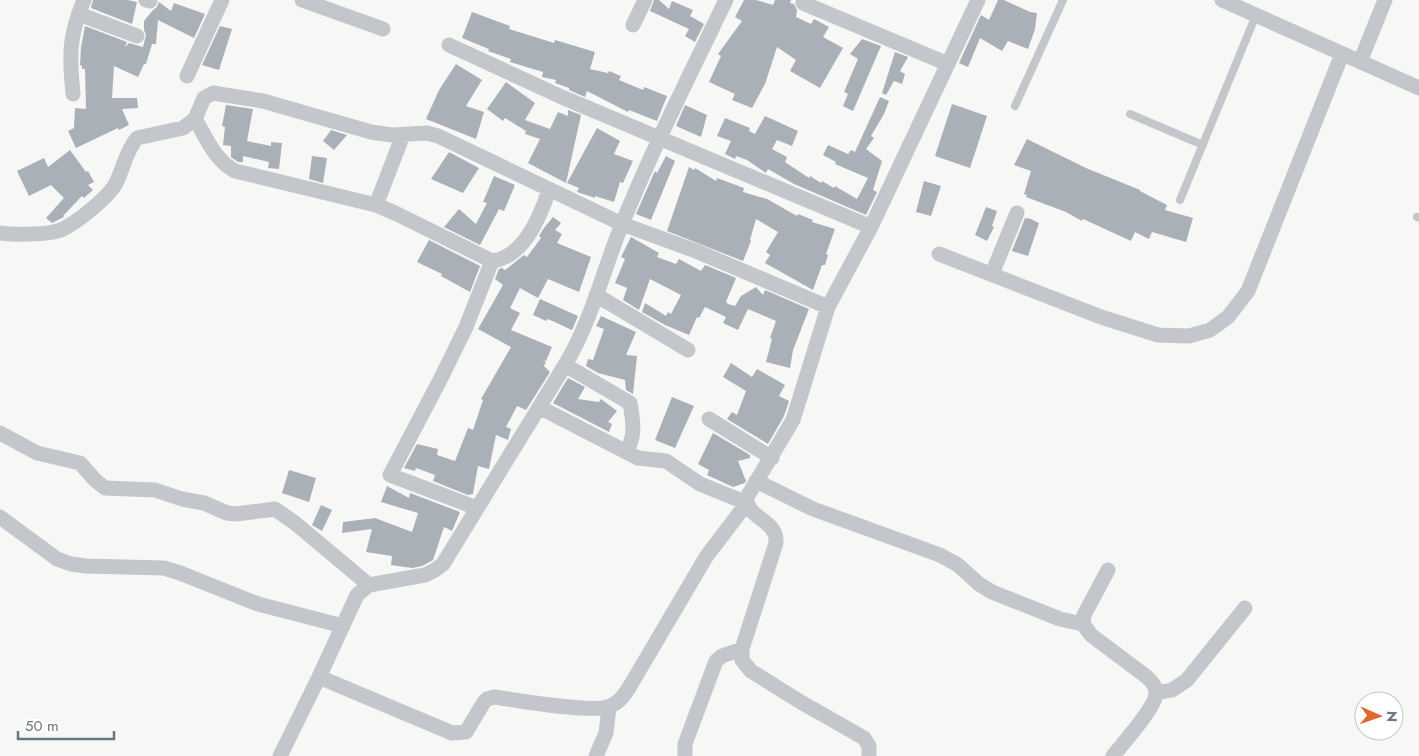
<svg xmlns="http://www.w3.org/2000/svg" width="1419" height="756" font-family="Jost,sans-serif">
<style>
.building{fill:#aab0b7}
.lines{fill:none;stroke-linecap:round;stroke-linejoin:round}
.lane{stroke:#c3c6ca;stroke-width:8}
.street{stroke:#c3c6ca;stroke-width:15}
</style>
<rect width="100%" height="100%" fill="#f7f8f5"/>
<!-- building -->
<path class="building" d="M93,0h35l9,2 -5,22 -41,-16z
M654,0h5l10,9 3,-8 21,9 -3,6 14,8 -9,18 -10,-6 4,-7 -39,-18z
M744,0h12l17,5 2,-5h16l-1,3 4,1 3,6 -1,7 15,7 3,-5 15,8 -6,10 20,11 -23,40 -30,-17 6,-11 -19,-13 -12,37 -13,24 -20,-8 3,-6 -26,-12 12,-26 -3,-2 24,-33 -7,-4z
M998,0h6l26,12 7,1 -2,16 -7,20 -20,-8 -6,10 -22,-13 -12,29 -9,-4 22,-48 8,5z
M159,2l12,9 3,-8 31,11 -11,24 -36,-18 -2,24h-4l-6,20h-2l-6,13 -24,-11 -2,32h25l1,10 -16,1 7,16 -10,5 -1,-2 -42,20 -8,-17 6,-3 1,-20 11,1 -1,-40h-3v-3l-2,-1 1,-18 4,-21 42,16 -2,5 4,-4 14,4 3,-12 -2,-5v-9l9,-11 4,-3z
M472,12l38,14 -1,3 45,14 1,-3 40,12 -5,17 18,4 1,-2 12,5 -2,4 24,10 1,-3 23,9 -10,25 -28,-11 -1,2 -41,-21 -2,6 -16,-7v-2l-14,-5 1,-3 -14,-3 1,-5 -33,-10 1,-3 -23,-8 1,-2 -27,-11z
M220,26l12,3 -13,41 -17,-5z
M862,39l19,7 -28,65 -10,-5 5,-12 -4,-2 14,-33 -8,-5z
M895,52l13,5 -8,14 5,3 -3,10 -8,-3 -8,14 -4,-2z
M456,64l26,16 -16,26 18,6 -8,27 -50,-20 13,-29z
M506,82l29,21 -10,17 25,9 8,-17 10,4v-6l13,5 -15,68 -38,-20 12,-24 -15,-5 1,-3 -21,-13 -2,3 -16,-12z
M880,97l9,4 -5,13 -13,22 3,2 -8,11 16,12 -9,29 4,2 -11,23 -72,-31 -26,-15 -2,4 -19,-13 -11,-4 -1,3 -10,-5 6,-13 -14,-5 8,-18 25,10 -1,3 6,3 10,-18 33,15 -6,15 -15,-6 -5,9 15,8 -2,5 24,16 1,-2 11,7 1,-2 12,7 1,-2 22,13 11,-21 -33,-14 1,-2 -13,-7 5,-10 20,9 3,-4 4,2z
M952,104l35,12 -17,52 -35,-12z
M226,105l27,4 -6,32 24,5v-4l11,1 -3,26 -11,-1 1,-6 -26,-6v6h-5l-7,-5v-11l-8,-1 2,-18 -3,-1z
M685,105l22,10 -6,22 -25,-11z
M597,128l23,13 -6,13 19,7 -10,22 -3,-1 -6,20 -19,-6v2l-18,-6 2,-4 -12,-5z
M331,130l16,5 -13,15 -11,-9z
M1027,139l59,29 54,22v1l27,14 -2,5 28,8 -7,24 -34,-10 -3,7 -14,-7 -4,9 -48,-22 -1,2 -16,-9 -40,-15 1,-2 -3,-1 7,-23 -17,-6z
M70,150l16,22 2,-1 6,11 -6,3 5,5 -9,8 -2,-2 -19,20 1,1 -12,6 -6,-5 18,-20 -13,-13 -22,11 -12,-25 27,-13 4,9z
M449,152l30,16 -16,25 -32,-14z
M312,156l15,2 -4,25 -14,-4z
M666,156l9,5 -24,59 -15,-6 19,-43 2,2z
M689,167l5,3 1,-2 21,13 1,-3 27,10 -1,4 24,7 30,17 1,-2 15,6 -1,2 23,7 -9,25 2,1 -3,10h-3l-9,25 -48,-27 5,-8 -4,-3 12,-20 -22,-13 -6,21 1,1 -8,20 -76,-30z
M494,176l21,9 -11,26 -5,-2 -19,36 -36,-18 15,-18 17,15 11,-21 -4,-1z
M924,181l17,5 -10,30 -15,-4z
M986,207l11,4 -5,15 2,1 -7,14 -12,-6z
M553,217l8,6 -6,7 7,4 -5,9 34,14 -12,35 -31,-13 -10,19 -18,-10 -10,20 10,5 -9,17 41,17 -6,14 -4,-1 4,2 -2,4 6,6 -24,38 -9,-4 -11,21 5,2 -3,11 -12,-5 -7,34 -11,-3 -5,28 -5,1 -35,-14 2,-6 -19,-7 -1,3 -11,-3 13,-24 21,5 -1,6 18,6 13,-33 5,2 10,-30 -2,-1 30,-52 -33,-18 25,-44 -8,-6 4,-10 3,-1 3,2 19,-15 3,2 14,-19 -2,-2 5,-8z
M1025,218l6,1 8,4 -11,33 -16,-5z
M631,237l28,16 -2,4 19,7 3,-5 22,12 4,-6 31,13 -10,24 2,2 7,2 6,-10 15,-9 7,8 2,-5 44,19 -16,41 -3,18 -24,-6 6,-23 -2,-1 6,-17 -28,-12 -10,21 -15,-7 3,-6 -21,-10 -6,11 -2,-1 -8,18 -24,-10 -23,-13 3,-9 21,13 2,-4 3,2 10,-19 -31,-16 -11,31 -16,-10 4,-12 -12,-5 10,-24 -4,-2z
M429,240l51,26 -10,26 -29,-16 1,-2 -25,-12z
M540,299l38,17 -6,14 -24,-11 -2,2 -13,-6z
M601,316l35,16 -10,23 11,1 -4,38 -7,-4 -1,-10 -27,-7 -12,-7 2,-7 5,1 11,-31 -8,-3z
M731,363l21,14 5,-8 28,16 -6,11 10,5 -5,15 -16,28 -41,-25 5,-7 5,3 9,-24 -23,-14z
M568,378l17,9 -7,12 21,3 2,-3 16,12 -9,11 4,2 -3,8 -56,-29z
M672,397l22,9 -19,42 -20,-8z
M713,433l37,22v3l-12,3 8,20 -1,2 -12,4 -26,-12 2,-5 -11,-6z
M289,470l27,8 -7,24 -27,-9z
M387,486l22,12 1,-5 50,19 -8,19 -8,-4 -11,33 -11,6 -10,2 -21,-3 1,-9 -26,-4 6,-23 -30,4 1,-11 32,-4 37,14 6,-19 -37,-11z
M321,505l11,5 -10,21 -10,-6z"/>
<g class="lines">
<!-- lane -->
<path class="lane" d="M1015,106l48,-106
M1130,114l73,31
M1180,200l76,-185
M1417,217l2,1"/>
<!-- street -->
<path class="street" d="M146,0l4,1
M302,0l81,29
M1222,0l197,88
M803,3l145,61
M79,14l58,22
M633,25l12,-25
M449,45l115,53 307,129
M1360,62l25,-62
M187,76l35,-76
M73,94c-4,-39 -4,-58 11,-94
M195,119c11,18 20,42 40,52l141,34 19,8 97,48c32,-4 48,-44 57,-71
M376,205l27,-70
M0,233c14,2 48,2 61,-3 15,-7 47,-32 55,-47 7,-14 10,-32 21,-45l46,-10 12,-9 9,-21 9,-5 50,8 108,31 21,3 35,-2 11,3 184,88 74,27 132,56
M939,254l162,63 57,18 31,1 21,-6 18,-13 20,-26 94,-237
M992,274l25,-61
M596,295l92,55
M565,365l65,38c3,17 6,34 -4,49
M709,419l63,39
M0,433l37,20 43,10 15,17 10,8 50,2 27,9 22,4 23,10 9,1 39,-5 20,14 74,62
M756,481l57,28 127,46 18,10 21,19 13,8 68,27 23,5
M477,508l-87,-33 50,-95 26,-53 26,-66
M0,517l57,42 14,5 15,2 78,2 16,5 78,31 85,22
M1108,570l-24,45 -1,9 8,11 56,42c5,5 9,9 9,17 -1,14 -33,49 -43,62
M319,677l133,56 14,-1 18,-30 3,-3 7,-2c22,3 99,17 116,9 11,-4 17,-15 23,-25l73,-124 41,-54 -47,-19 -34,-23 -28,-3 -99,-51
M1156,693l16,-3 15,-10 58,-72
M280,756l39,-79 38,-82 12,-10 56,-10 10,-5 8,-6 122,-199c26,-43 38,-94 57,-141 31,-76 68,-150 104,-224
M596,756l10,-23 3,-26
M685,756v-12l31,-83 6,-5 20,-7
M869,756v-10l-5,-8 -65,-37 -48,-30 -9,-11v-11l34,-106c2,-24 -31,-24 -29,-46l46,-77 35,-113 43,-80 107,-227"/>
</g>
<!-- north arrow -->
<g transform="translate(1379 716) rotate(92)"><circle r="24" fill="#ffffff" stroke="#c3c8ce"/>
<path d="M0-4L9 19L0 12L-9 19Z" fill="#dd6a30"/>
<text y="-8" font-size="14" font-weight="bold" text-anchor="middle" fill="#687585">N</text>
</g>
<!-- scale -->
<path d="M18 731v8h96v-8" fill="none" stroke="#687585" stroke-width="2.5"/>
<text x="25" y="731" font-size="15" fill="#687585" stroke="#ffffff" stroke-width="4" paint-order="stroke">50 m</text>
</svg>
